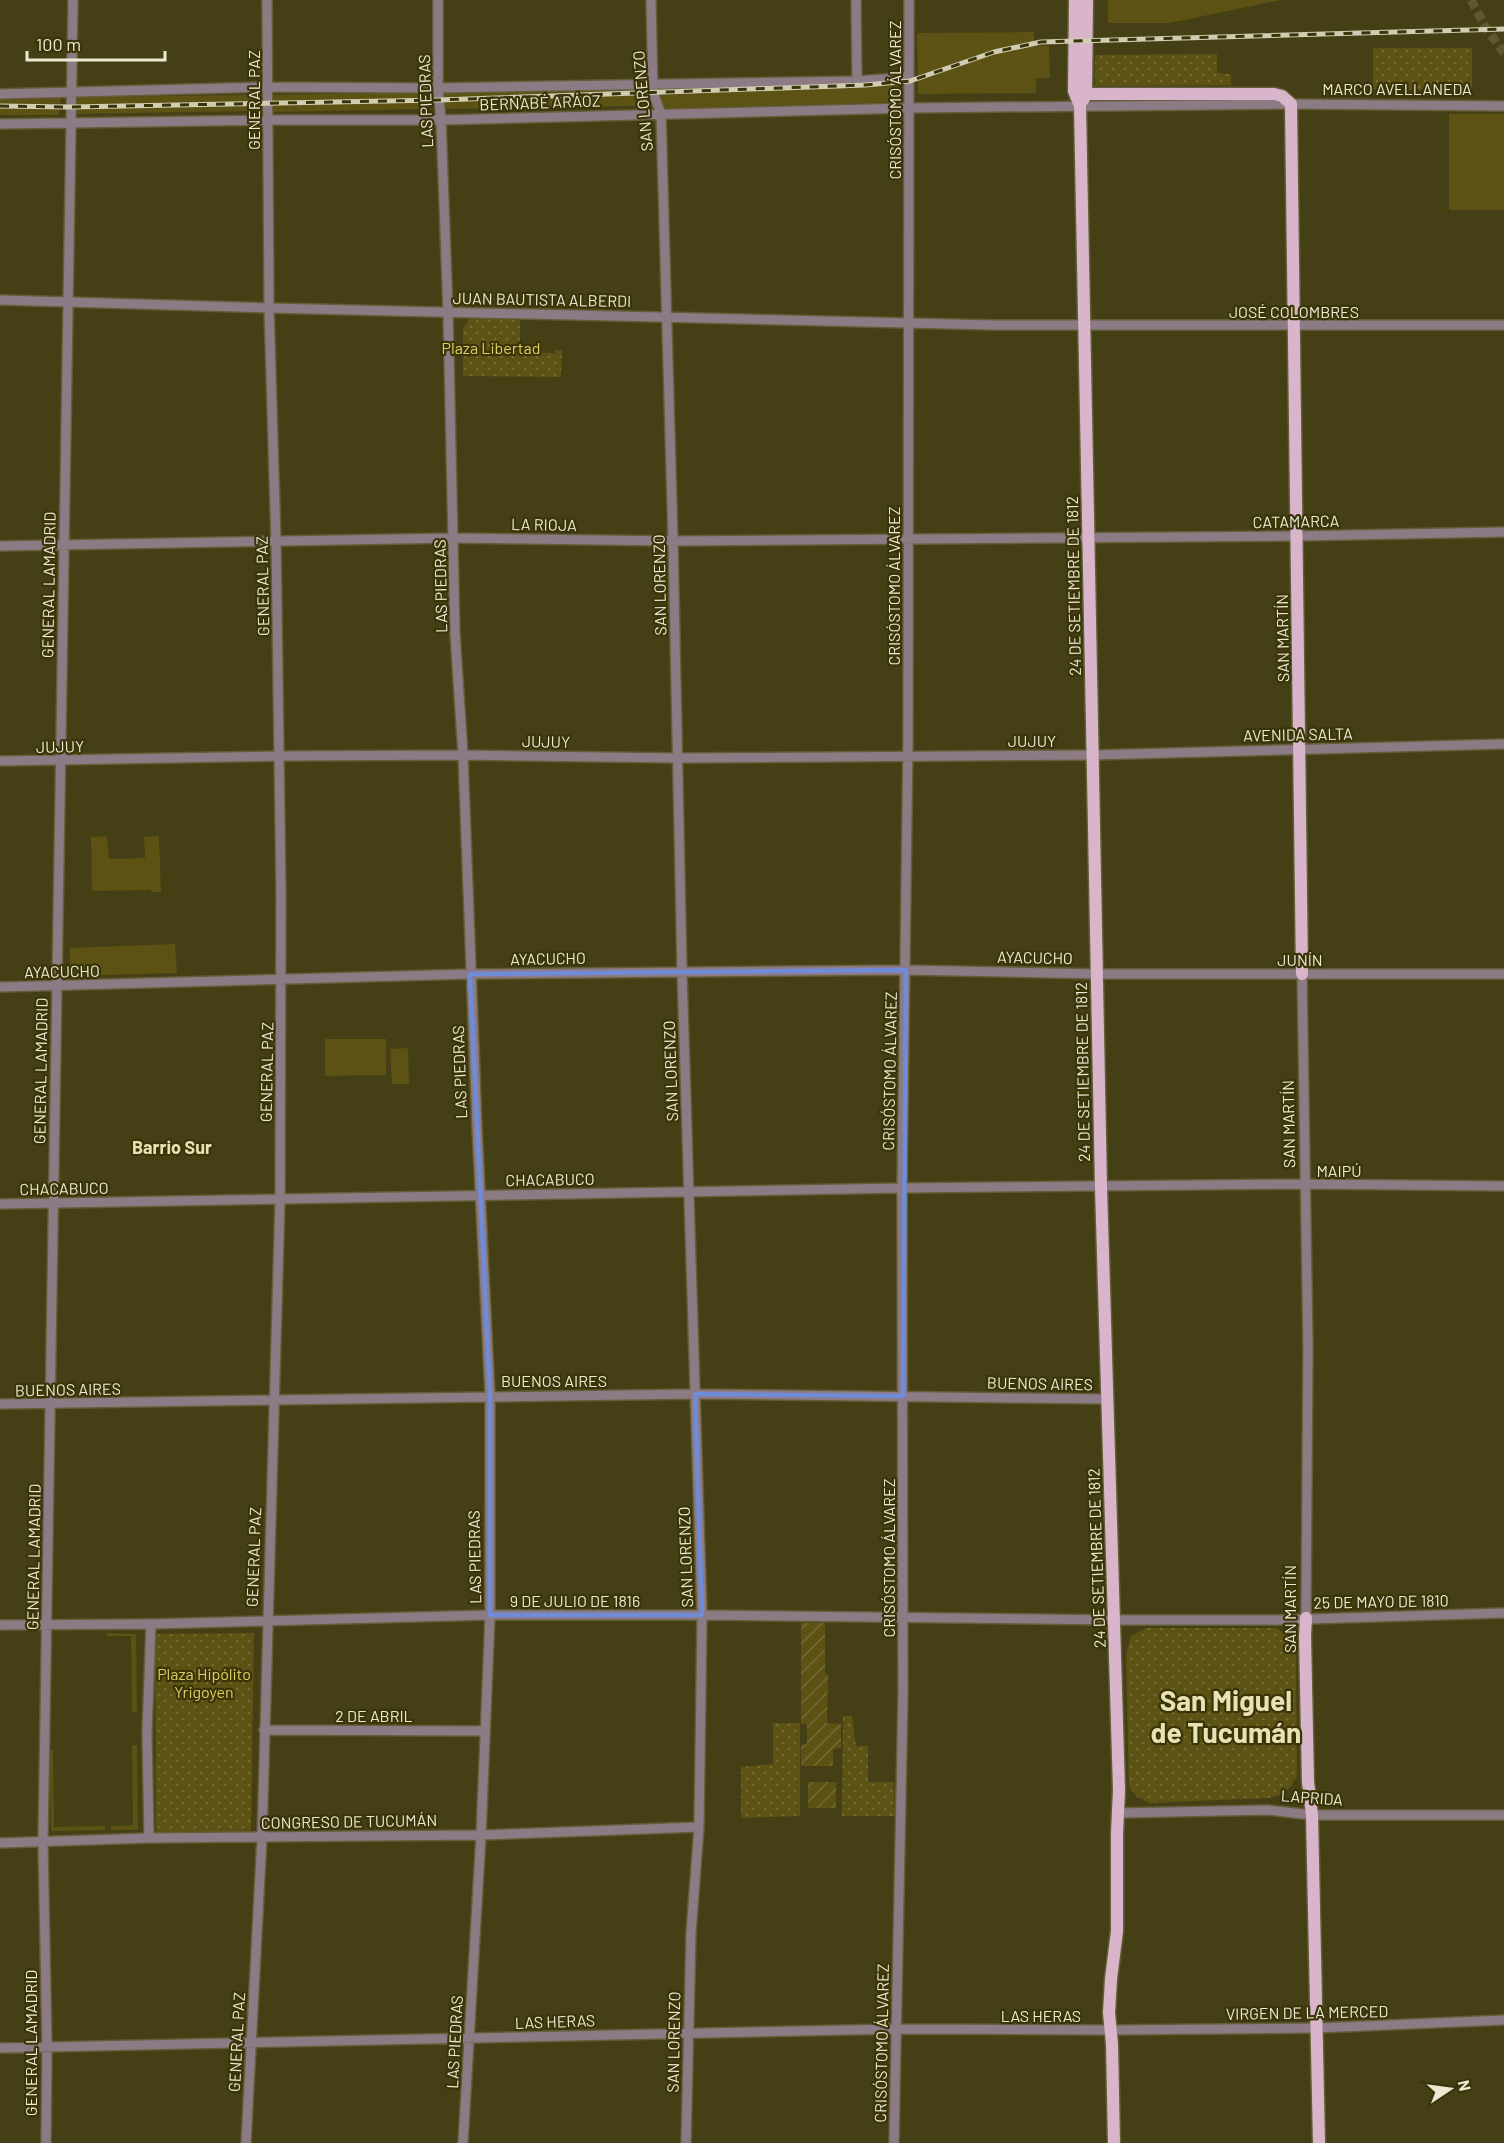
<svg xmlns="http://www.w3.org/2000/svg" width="1504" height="2143" font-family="Barlow,sans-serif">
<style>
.grass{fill:#5b5214}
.park{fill:url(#park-dots)}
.garden{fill:url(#garden-furrows)}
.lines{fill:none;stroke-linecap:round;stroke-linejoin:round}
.minor-tunnel{stroke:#5e5831;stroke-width:9;stroke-dasharray:9 4.5;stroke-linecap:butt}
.minor-casing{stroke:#635e37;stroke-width:12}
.major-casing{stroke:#635e37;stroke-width:15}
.minor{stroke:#8c7a85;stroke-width:9}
.major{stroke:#d9b5cb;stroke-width:12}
.rail-casing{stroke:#d1cdb3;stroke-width:5}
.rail{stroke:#3a3409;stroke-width:3;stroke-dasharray:9;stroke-linecap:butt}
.marked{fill:none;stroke:#708cd6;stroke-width:4.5;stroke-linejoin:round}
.labels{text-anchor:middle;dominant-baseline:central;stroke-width:4.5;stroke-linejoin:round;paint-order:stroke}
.street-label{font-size:16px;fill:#ece9d2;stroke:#3a3409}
.park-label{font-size:16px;fill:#ddce64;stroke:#3a3409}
.neighbourhood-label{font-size:18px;font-weight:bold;fill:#e9e2b5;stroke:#3a3409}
.town-label{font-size:28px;font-weight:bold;fill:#e9e2b5;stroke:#3a3409}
</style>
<defs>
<pattern id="park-dots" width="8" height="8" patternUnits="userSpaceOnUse" patternTransform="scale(1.5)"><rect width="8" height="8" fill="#5b5214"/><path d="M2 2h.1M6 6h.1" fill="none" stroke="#736b35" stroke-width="1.8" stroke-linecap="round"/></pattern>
<pattern id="garden-furrows" width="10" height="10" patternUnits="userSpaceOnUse" patternTransform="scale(1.5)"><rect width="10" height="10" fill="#5b5214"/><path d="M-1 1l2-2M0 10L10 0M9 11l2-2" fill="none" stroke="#736b35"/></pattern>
</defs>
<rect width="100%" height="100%" fill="#453f15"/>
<!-- grass -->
<path class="grass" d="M1108,0h173l-111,23h-62z
M1034,32v14h15l1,32h-14v15l-118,1 -1,-61z
M899,85l-1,17 -243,7 -5,-14z
M635,89l5,17 -199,3 2,-16z
M425,92l1,17 -154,3 -1,-17z
M254,95v16l-178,3 2,-17z
M61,98l-2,17h-59v-15z
M1449,114h55v96h-55z
M107,836l2,23 36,-1 -1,-21 15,-1 2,56h-10v-2l-59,1 -1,-54z
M175,944l2,29 -107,3v-28z
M325,1039h61v36l-61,1z
M408,1048l1,36h-17l-2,-35z
M107,1633l29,1 1,78h-5l-1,-76h-24z
M132,1745h5l1,85h-27v-4l22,-1z
M50,1750l3,1 1,76 51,-1v4l-54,1z"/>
<!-- park -->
<path class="park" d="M1373,48h99v42h-99z
M1217,54v19l14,1v11l-136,1v-31z
M469,319h51v34h35l1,-3h6l-1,27 -98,-1v-47z
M1146,1628h130l14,8 6,13 1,127c-7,14 -14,19 -28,22l-120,5 -13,-7 -7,-9 -3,-132 5,-19z
M254,1633l-3,203 -95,-3 -1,-199z
M843,1716h9l4,30h12v36h26l1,34h-53z
M773,1723h27v93l-59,2v-51l32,-3z"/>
<!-- garden -->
<path class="garden" d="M801,1623h24v51h3l-1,49 14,1v24l-8,1v17h-32v-21l6,-1v-20h-6z
M808,1782h28v26h-28z"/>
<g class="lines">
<!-- minor-tunnel -->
<path class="minor-tunnel" d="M1471,0l15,28 18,25"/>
<defs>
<path id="minor" d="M438,0v88l3,32 7,192 7,321 8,122 14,372 13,269v219l-9,220 -18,308
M651,0l2,92 8,22 12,427 9,431 20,643 -3,212 -8,106 -5,210
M856,0l1,81
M0,94l268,-7 170,1 419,-7 52,-4
M0,124l268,-4h173l469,-12 381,-4 213,2
M0,300l269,8 724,17h511
M0,546l454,-8 219,3 624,-5 207,-4
M0,761l279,-5 184,-1 215,3 414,-3 412,-11
M1302,974l6,374 -2,270
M0,987l470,-13 436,-4 191,4h407
M0,1204l902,-16 403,-4 199,2
M0,1404l695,-10 413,5
M0,1625l151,-1 339,-9h212l412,5h163l227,-7
M264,1730l220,1
M1119,1813l149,-3 44,5h192
M149,1838l-2,-105 4,-109
M0,1843l149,-5 332,-3 218,-8
M0,2048l896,-19 215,1 206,-2 187,-8
M46,2143l1,-95 -4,-206 30,-1842
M246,2143l16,-306 18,-637 1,-305 -5,-354 -7,-233 -2,-308
M894,2143l9,-448 -1,-507 6,-448 1,-740"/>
<path id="major" d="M1075,0l-1,91 6,15 21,1081 18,603 -2,44v97l-6,48 -2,34 3,31 2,99
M1086,94h188l8,2 9,8 11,870
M1083,100l3,-6 1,-94
M1306,1618l-1,18 3,146 4,33 7,328"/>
</defs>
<!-- minor casing -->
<use href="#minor" class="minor-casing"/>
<!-- major casing -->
<use href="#major" class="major-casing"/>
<!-- minor -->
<use href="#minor" class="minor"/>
<!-- major -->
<use href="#major" class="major"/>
<defs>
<path id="rail" d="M0,106l71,1 368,-7 426,-15 45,-4 84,-29 47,-10 463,-13"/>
</defs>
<!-- rail casing -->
<use href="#rail" class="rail-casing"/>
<!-- rail -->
<use href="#rail" class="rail"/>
</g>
<!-- marked area -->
<path class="marked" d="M906,970l-3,426 -208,-2 7,221h-212v-219l-20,-422z"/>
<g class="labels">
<!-- street labels -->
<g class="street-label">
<text x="1397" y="88">MARCO AVELLANEDA</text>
<text transform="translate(253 100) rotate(-90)">GENERAL PAZ</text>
<text transform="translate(894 100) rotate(-90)">CRISÓSTOMO ÁLVAREZ</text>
<text transform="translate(425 101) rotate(-92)">LAS PIEDRAS</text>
<text transform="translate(642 101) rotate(-95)">SAN LORENZO</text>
<text transform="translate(540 102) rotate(-2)">BERNABÉ ARÁOZ</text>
<text transform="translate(542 299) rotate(1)">JUAN BAUTISTA ALBERDI</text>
<text x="1294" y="311">JOSÉ COLOMBRES</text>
<text transform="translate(1296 521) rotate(-1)">CATAMARCA</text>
<text transform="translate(544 524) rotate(1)">LA RIOJA</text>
<text transform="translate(48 585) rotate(-89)">GENERAL LAMADRID</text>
<text transform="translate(659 585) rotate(-91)">SAN LORENZO</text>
<text transform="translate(262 586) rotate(-91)">GENERAL PAZ</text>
<text transform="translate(440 586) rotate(-91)">LAS PIEDRAS</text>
<text transform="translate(893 586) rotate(-90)">CRISÓSTOMO ÁLVAREZ</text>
<text transform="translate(1073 586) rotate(-91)">24 DE SETIEMBRE DE 1812</text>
<text transform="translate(1282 638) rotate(-91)">SAN MARTÍN</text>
<text transform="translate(1298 734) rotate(-1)">AVENIDA SALTA</text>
<text x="1032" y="740">JUJUY</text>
<text transform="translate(546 741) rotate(1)">JUJUY</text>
<text transform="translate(60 746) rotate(-1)">JUJUY</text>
<text transform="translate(1035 957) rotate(1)">AYACUCHO</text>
<text transform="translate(548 958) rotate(-1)">AYACUCHO</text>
<text x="1300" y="959">JUNÍN</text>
<text transform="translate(62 971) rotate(-1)">AYACUCHO</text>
<text transform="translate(40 1071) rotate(-89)">GENERAL LAMADRID</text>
<text transform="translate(670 1071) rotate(-92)">SAN LORENZO</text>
<text transform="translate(889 1071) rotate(-89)">CRISÓSTOMO ÁLVAREZ</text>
<text transform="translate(266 1072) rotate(-89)">GENERAL PAZ</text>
<text transform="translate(459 1072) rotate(-92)">LAS PIEDRAS</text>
<text transform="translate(1082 1072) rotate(-91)">24 DE SETIEMBRE DE 1812</text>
<text transform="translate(1288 1124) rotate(-91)">SAN MARTÍN</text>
<text x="1339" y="1170">MAIPÚ</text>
<text transform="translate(550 1179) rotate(-1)">CHACABUCO</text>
<text transform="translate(64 1188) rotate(-1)">CHACABUCO</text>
<text x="554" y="1380">BUENOS AIRES</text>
<text transform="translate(1040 1383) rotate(1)">BUENOS AIRES</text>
<text transform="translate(68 1389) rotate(-1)">BUENOS AIRES</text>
<text transform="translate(33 1557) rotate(-89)">GENERAL LAMADRID</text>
<text transform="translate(253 1557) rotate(-88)">GENERAL PAZ</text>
<text transform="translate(474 1557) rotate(-91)">LAS PIEDRAS</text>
<text transform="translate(685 1557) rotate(-92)">SAN LORENZO</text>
<text transform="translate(888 1558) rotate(-90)">CRISÓSTOMO ÁLVAREZ</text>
<text transform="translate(1096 1558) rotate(-92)">24 DE SETIEMBRE DE 1812</text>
<text x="575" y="1600">9 DE JULIO DE 1816</text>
<text transform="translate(1381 1601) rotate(-1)">25 DE MAYO DE 1810</text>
<text transform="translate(1289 1609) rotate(-90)">SAN MARTÍN</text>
<text x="374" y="1715">2 DE ABRIL</text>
<text transform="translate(1312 1797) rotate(4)">LAPRIDA</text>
<text transform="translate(349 1821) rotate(-1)">CONGRESO DE TUCUMÁN</text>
<text transform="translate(1307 2012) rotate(-1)">VIRGEN DE LA MERCED</text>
<text x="1041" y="2015">LAS HERAS</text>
<text transform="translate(555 2021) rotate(-2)">LAS HERAS</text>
<text transform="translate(236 2042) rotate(-87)">GENERAL PAZ</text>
<text transform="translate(454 2042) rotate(-87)">LAS PIEDRAS</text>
<text transform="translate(673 2042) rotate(-89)">SAN LORENZO</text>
<text transform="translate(30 2043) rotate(-90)">GENERAL LAMADRID</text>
<text transform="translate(881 2043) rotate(-89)">CRISÓSTOMO ÁLVAREZ</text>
</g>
<!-- park labels -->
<g class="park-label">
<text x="491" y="347">Plaza Libertad</text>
<text x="204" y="1673">Plaza Hipólito<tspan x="204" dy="18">Yrigoyen</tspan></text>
</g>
<!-- neighbourhood labels -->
<g class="neighbourhood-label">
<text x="172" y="1147">Barrio Sur</text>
</g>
<!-- town labels -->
<g class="town-label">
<text x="1226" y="1700">San Miguel<tspan x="1226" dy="32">de Tucumán</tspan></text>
</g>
</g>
<!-- north arrow -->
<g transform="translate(1450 2089) rotate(77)" stroke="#3a3409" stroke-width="4.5" paint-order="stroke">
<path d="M0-4.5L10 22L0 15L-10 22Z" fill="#ece9d2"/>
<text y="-9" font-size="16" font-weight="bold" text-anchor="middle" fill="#ece9d2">N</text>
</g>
<!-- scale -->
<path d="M27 51v9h138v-9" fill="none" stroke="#ece9d2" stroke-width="3"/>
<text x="36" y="51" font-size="18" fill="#ece9d2" stroke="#3a3409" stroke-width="4.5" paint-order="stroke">100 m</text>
</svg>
